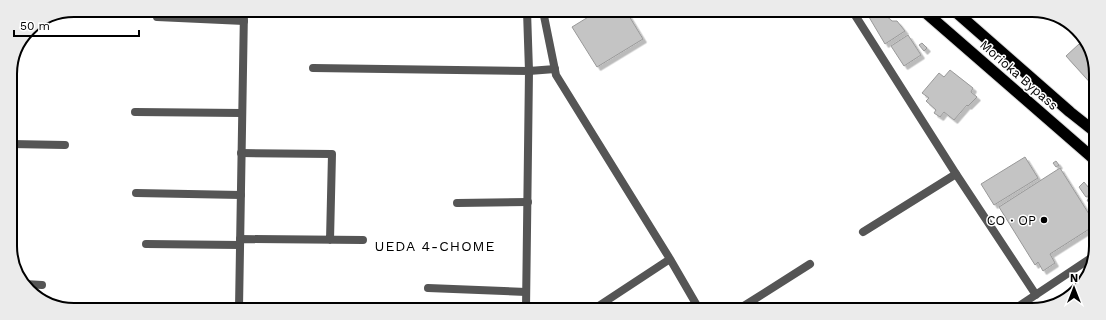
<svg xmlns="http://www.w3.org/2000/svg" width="1106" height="320" font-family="'Work Sans',sans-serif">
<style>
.building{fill:#c4c4c4;stroke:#999;filter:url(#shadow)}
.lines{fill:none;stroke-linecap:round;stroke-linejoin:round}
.trunk-casing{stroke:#dbdbdb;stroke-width:13}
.service{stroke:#555;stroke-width:8}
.minor{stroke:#555;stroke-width:8}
.tertiary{stroke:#555;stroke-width:8}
.trunk{stroke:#000;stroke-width:11}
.poi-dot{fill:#000;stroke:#fff;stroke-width:1.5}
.labels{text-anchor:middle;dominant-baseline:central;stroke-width:3;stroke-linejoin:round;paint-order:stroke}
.street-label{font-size:13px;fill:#000;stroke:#fff}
.poi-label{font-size:13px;fill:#000;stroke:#fff;text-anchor:end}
.neighbourhood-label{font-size:14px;letter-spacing:1px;fill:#000;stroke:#fff}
.rim{fill:none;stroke:#000;stroke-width:2}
</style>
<defs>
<filter id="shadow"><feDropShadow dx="3.5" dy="3.5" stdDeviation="0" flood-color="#0004"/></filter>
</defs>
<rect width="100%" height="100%" fill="#fff"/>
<!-- building -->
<path class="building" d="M598,11h28l17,28 -46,28 -25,-40z
M866,12h16l10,9h5l8,10 -20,13z
M908,35l13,20 -17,11 -13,-20z
M922,43l5,5 -3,3 -5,-6z
M1079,44l16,18v26l-29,-32z
M950,70l23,18 -2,4 6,5 -9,9 -1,-1 -13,15 -10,-8 -4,5 -6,-4 2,-3 -10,-9 3,-3 -7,-5 17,-20 5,4z
M1025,157l13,21 -44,27 -13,-21z
M1056,161l3,4 -3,2 -3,-4z
M1060,168l34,54v4l-44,28 5,9 -12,8 -5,-9 -3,3 -36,-58z
M1084,182l9,11 -7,4 -7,-10z
M1094,196v15l-7,-11z"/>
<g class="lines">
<defs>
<path id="trunk" d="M925,12l169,147
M956,12l114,100 24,19"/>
</defs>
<!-- trunk casing -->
<use href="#trunk" class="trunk-casing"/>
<!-- service -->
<path class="service" d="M781,13l2,-1
M157,17l87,4
M135,112l107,1
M11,144l54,1
M241,153l91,1 -2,86
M136,193l105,2
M457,203l71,-1
M863,232l93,-58
M240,239l123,1
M146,244l94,1
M25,284l17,1
M428,288l98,4
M739,309l71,-45"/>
<!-- minor -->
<path class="minor" d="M853,12l103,162 80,121
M313,68l216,3 -2,-60
M239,308l5,-298
M526,309l3,-238 26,-2
M1013,310l81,-54"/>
<!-- tertiary -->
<path class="tertiary" d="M543,11l13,64 114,184 29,50
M594,309l76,-50"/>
<!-- trunk -->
<use href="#trunk" class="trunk"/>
</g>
<!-- markers -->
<circle class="poi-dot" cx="1044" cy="220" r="4"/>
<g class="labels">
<!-- street labels -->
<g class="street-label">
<text transform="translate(1019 75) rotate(41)">Morioka Bypass</text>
</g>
<!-- poi labels -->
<g class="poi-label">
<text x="1036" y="220">CO・OP</text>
</g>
<!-- neighbourhood labels -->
<g class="neighbourhood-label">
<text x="435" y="246">UEDA 4-CHOME</text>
</g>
</g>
<!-- crop -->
<path d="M0 0H1106V320H0ZM74 17H1032A57 57 0 0 1 1089 74V246A57 57 0 0 1 1032 303H74A57 57 0 0 1 17 246V74A57 57 0 0 1 74 17Z" fill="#ebebeb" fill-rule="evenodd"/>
<path class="rim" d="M74 17H1032A57 57 0 0 1 1089 74V246A57 57 0 0 1 1032 303H74A57 57 0 0 1 17 246V74A57 57 0 0 1 74 17Z"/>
<!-- north arrow -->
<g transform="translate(1074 288)" stroke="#ffffff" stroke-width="3" paint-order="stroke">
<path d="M0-3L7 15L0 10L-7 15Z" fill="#000000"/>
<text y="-6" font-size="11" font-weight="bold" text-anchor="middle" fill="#000000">N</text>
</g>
<!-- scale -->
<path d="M14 30v6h125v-6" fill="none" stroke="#000000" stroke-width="2"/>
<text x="20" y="30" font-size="12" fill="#000000" stroke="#ffffff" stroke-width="3" paint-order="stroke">50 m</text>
</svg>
